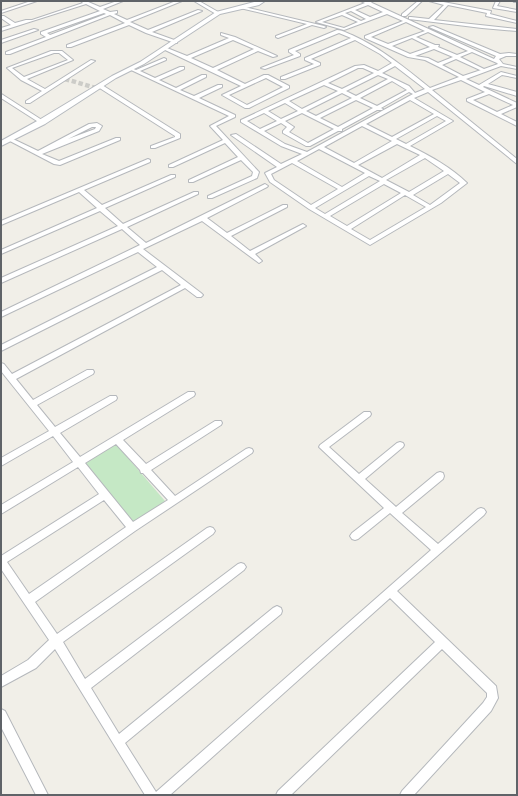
<svg xmlns="http://www.w3.org/2000/svg" width="518" height="796" font-family="'Exo 2',sans-serif">
<style>
.green{fill:#c5e8c5}
.lines{fill:none;stroke-linecap:round;stroke-linejoin:round}
.street-tunnel{stroke:#ccccc8;stroke-width:4.5;stroke-dasharray:4.5 2.5;stroke-linecap:butt}
.street-casing{stroke:#b5b8bc;stroke-width:2}
.secondary-casing{stroke:#b6babf;stroke-width:2}
.street{fill:#fff;fill-rule:evenodd}
.secondary{fill:#fff;fill-rule:evenodd}
</style>
<rect width="100%" height="100%" fill="#f1efe8"/>
<!-- green -->
<path class="green" d="M116,444l49,57 -31,22 -50,-60z"/>
<g class="lines">
<!-- street-tunnel -->
<path class="street-tunnel" d="M65,79l31,9"/>
<defs>
<path id="street" d="M31,1h6l-36,12v-2z
M81,1h5l14,6 17,-6h6l-20,8 7,3 7,-1v2l-3,1 13,6 49,-19h6l-52,21 18,8 50,-20 4,1 -50,21 25,9v2h-2l-29,-10 -17,-8 -58,22h-4v-2l58,-22 -15,-8 -100,39h-4v-2l40,-15 -5,-3v-2l59,-21 -14,-7 -85,27v-3l10,-3 -10,-7v-2h3l11,7 11,-3h6l51,-17zM104,13l2,1 -56,21 -3,-2z
M194,1h5l21,12 -4,1z
M361,1l10,1 1,1 122,56 2,-3 -67,-29 4,-1 67,28 9,-1 8,1v2h-11l-7,3 4,5 14,3v2l-16,-3 -35,13 13,6 22,-13 16,4v2l-15,-3 -14,9 29,8v4l-33,-10 -1,1 34,16v4l-16,7 16,8v4l-50,-25v-2l18,-7 -24,-12 -29,10 85,69v5l-89,-72 -14,6 39,23 -43,25c20,10 41,21 57,37l-26,20 -71,42 -61,-36 -39,-27 -5,-9 12,-6 -46,-32 5,-1 45,30 21,-10 -21,-8 -40,-24v-2l114,-54 9,-1 14,6 14,-8 -12,-9 -25,-14 -44,19 9,4v2l-35,14h-4v-2l33,-13 -9,-4v-2l46,-20 -12,-5 -44,18 5,3v2l-35,13 -4,-1 33,-13 -5,-3v-2l48,-20c5,0 10,3 15,5 29,13 53,33 78,53l29,-11 -34,-17 -17,-3 -43,-19v-2l38,-15 -16,-7 -43,16 -28,-8 49,-19zM368,5l15,7 -13,5 -15,-7zM351,11l15,8 -5,2 -16,-8zM342,15l16,7 -14,6 -22,-6zM406,22l19,9 -37,13 -17,-7zM428,32l40,19 -11,4 -19,-8 1,-2h-4l-19,-8zM412,38l18,9 -20,7 -18,-8zM434,49l19,8 -15,6 -10,-5 -13,-2zM472,52l25,11 1,1 -14,5 -24,-12zM456,59l24,11h1l-18,6 -21,-11zM395,66l30,23 -10,4 -6,-7 -27,-13zM358,68h5l11,5 -32,16 -14,-6zM378,75l10,4 -32,17 -10,-5zM392,81l15,9 -30,16 -17,-8zM324,85l14,6 -36,18 -13,-8zM409,92l4,2 -106,58 -22,-8 -21,-13 17,-8 6,4 -4,4v2l23,13h4l28,-15h4v-2l35,-19h5l1,-1 -2,-1zM342,93l10,5 -36,18 -10,-5zM489,94l24,11 -16,7 -24,-12zM356,100l17,8 -35,19 -18,-9zM410,100l24,14 -42,23 -26,-13zM285,103l13,8 -17,8 -13,-8zM264,113l13,8 -17,8 -13,-8zM302,113l32,16 -26,14 -19,-11 5,-5 -9,-6zM437,116l9,5 -40,23 -10,-5zM362,126l30,15 -38,22 -30,-16zM397,144l23,11 -38,23 -24,-13zM319,149l46,24 -23,14 -45,-26zM425,158l19,13 -35,21 -23,-12zM292,163l46,26 -27,16 -37,-25 -3,-6zM448,174l12,9 -30,22 -17,-10zM369,176l11,5 -55,33 -10,-6zM384,184l17,9 -54,33 -17,-10zM405,195l21,12 -56,33 -19,-11z
M418,1h4l-16,15h-4v-2z
M429,1h9l53,10 -1,3 27,7v2l-31,-7 1,-3 -39,-8 -14,15 83,9v2l-35,-3 -73,-9v-2h2l18,2 15,-14z
M496,1h4l-3,5 20,4v2l-24,-4z
M513,1h4v1h-3z
M240,6l84,20 2,1 -2,1 -12,-3 -34,13 -2,-1v-1l31,-12 -67,-16z
M34,29l4,1 -37,13v-3z
M221,33l14,4 42,19 -4,1 -15,-6 -41,19 28,14 19,-9h4l21,11v2l-40,20h-4l-23,-13 19,-9 -78,-37 4,-1 20,8 42,-18 -8,-3zM233,40l21,9 -41,19 -22,-10zM266,78l17,9 -36,18 -18,-10z
M51,51h11l11,9 -46,19 18,10 46,-29 4,1 -65,42h-4v-2l16,-10 -21,-11 -14,-12zM54,53h5l9,7 -44,17 -12,-9z
M164,58l2,1v1l-26,11 15,7 25,-11h4v2l-25,11 17,8 26,-13h4v2l-26,13 14,6 24,-11h4v2l-23,11 36,17v2l-19,9 42,45 1,1 -2,6 -45,20h-4v-2l44,-20 1,-4 -12,-12 -48,22h-4v-2l49,-23 -13,-14 -52,24h-4v-2l54,-25 -13,-14 19,-10 -100,-47 2,-1 5,2z
M98,85h4l78,49v4l-25,10h-4v-2l24,-9v-1l-77,-49z
M1,94l2,1 42,27 -5,1 -39,-25z
M97,123l5,3 -3,5 -57,23 17,7 57,-23h4v2l-60,25 -6,-1 -46,-24 5,-1 25,12 51,-27zM92,127h4l-1,2 -27,10z
M148,159l2,1v2l-66,28 18,15 69,-30h4v2l-70,31 18,16 71,-32h4v2l-71,33 19,16 119,-59 3,2 -1,1 -60,31 20,15 56,-28h4v2l-56,29 19,15 51,-26 2,-1 3,2 -51,28 7,7 -3,2 -57,-42 -59,28 58,44 2,2 -2,2h-4l-12,-9 -169,91 17,21 54,-30h6l1,2 -1,2 -56,31 18,22 55,-31h6l1,2 -1,2 -56,33 20,24 108,-65h6l1,2 -1,2 -71,44 23,24 69,-43h6l1,2 -1,2 -70,45 24,26 71,-47 3,-1 3,1 1,2 -1,2 -117,78 -100,71 22,32 150,-106 3,-1 3,1 2,3 -2,3 -150,108 22,37 153,-115 3,-1 3,1 2,3 -2,3 -153,118 28,46 154,-126 4,-2 4,2 1,3 -1,3 -156,129 31,49 275,-242 -41,-37 -32,26 -3,1 -3,-1 -2,-3 2,-3 32,-25 -65,-61 1,-2 44,-33h6l1,2 -1,2 -41,31 30,27 38,-31 3,-1 3,1 1,2 -1,2 -38,32 31,28 41,-34 3,-1 3,1 1,3 -1,3 -41,34 36,31 40,-35 3,-1 3,1 2,3 -2,3 -87,76 99,95 2,12 -7,13 -77,84h-14l2,-4 81,-88 4,-6v-4l-45,-44 -151,146h-15l2,-4 157,-149 -45,-44 -220,197h-25l-90,-146 -19,19 -35,19v-11l27,-16 21,-20 -48,-71v-13l98,-62 -21,-27 -77,47v-9l72,-43 -20,-26 -52,30v-8l48,-27 -48,-60v-8l3,1 8,10 169,-89 -19,-15 -161,81v-6l156,-78 -19,-15 -137,65v-5l139,-67 -18,-16 -121,54v-5l117,-52 -18,-15 -99,43v-4l96,-42 -18,-16 -78,33v-4zM116,444l24,26 1,3h2l25,27 -35,22 -48,-59zM104,500l22,27 -97,67 -22,-32z
M1,709l4,2 43,84h-12l-35,-68z"/>
<path id="secondary" d="M258,1h7l-6,4 -39,9 -76,50 -28,14 -71,46 -44,22v-5l38,-21 73,-44 28,-14 76,-50z"/>
</defs>
<!-- street casing -->
<use href="#street" class="street-casing"/>
<!-- secondary casing -->
<use href="#secondary" class="secondary-casing"/>
<!-- street -->
<use href="#street" class="street"/>
<!-- secondary -->
<use href="#secondary" class="secondary"/>
</g>
<!-- border -->
<rect width="518" height="796" fill="none" stroke="#5f6368" stroke-width="4"/>
</svg>
